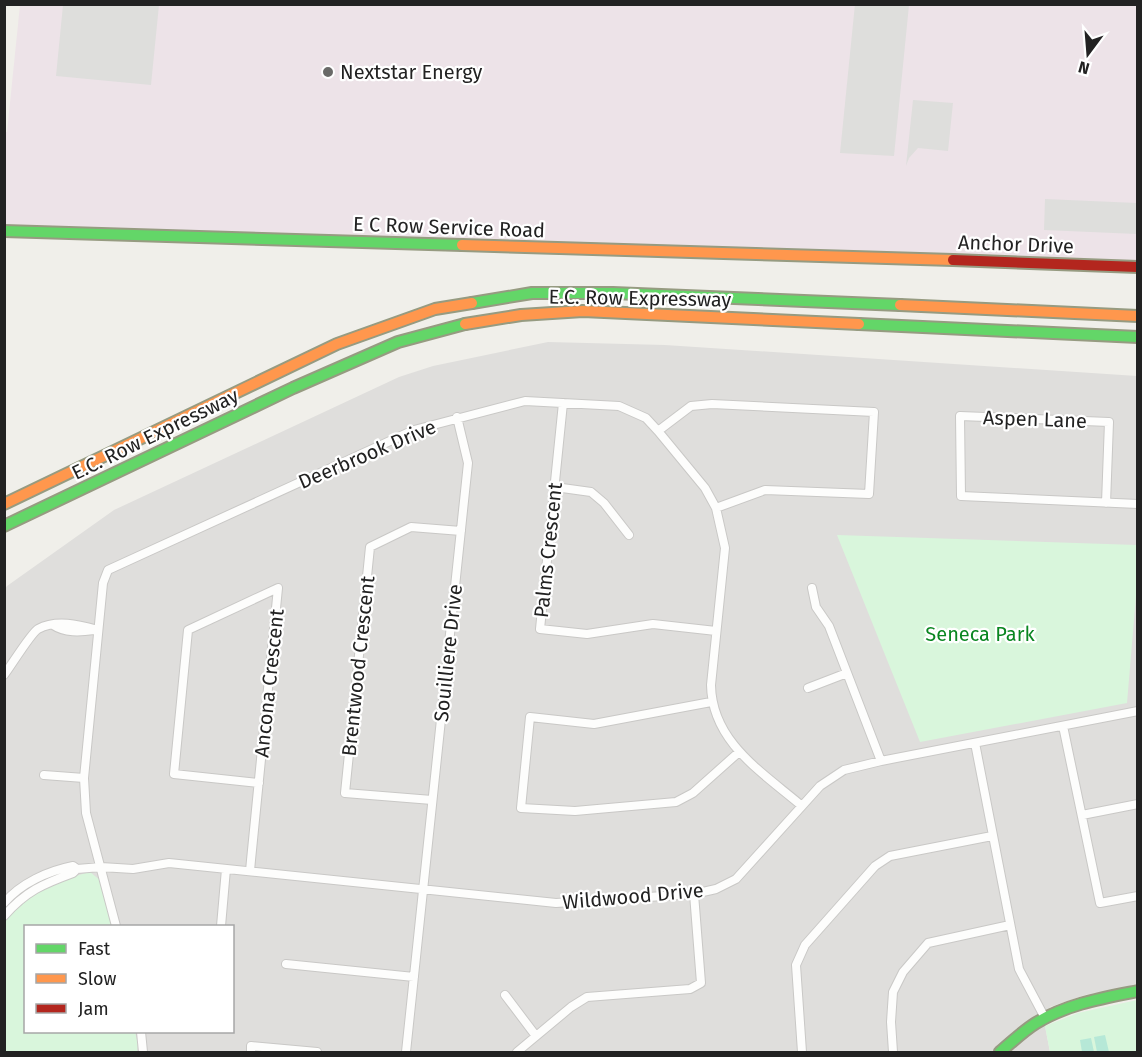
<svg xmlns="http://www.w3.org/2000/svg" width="1142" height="1057" font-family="'Fira Sans',sans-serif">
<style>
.residential{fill:#dfdedc;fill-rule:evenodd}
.industrial{fill:#ede3e8}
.religious{fill:#dededc}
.park{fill:#d9f6dc}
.pitch{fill:#b6e8d7}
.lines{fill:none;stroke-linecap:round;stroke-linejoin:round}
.street-casing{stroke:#c9c8c6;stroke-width:10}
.fast-casing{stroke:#969b81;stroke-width:14}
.slow-casing{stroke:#969b81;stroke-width:14}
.jam-casing{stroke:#969b81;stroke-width:14}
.street{stroke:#fdfdfc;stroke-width:8}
.fast{stroke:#63d668;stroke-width:10}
.slow{stroke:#ff974d;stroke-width:10}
.jam{stroke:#b3261e;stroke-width:10}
.poi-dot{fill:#6a6a68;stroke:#fff;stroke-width:2}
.labels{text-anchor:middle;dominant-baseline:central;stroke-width:4.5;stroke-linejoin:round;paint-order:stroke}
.poi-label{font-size:20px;fill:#222;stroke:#fff;text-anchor:start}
.street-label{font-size:20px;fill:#222;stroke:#fff}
.park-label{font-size:20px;fill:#0a8621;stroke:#fff}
</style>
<rect width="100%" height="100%" fill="#f0efea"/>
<!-- residential -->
<path class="residential" d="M548,342l117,3 472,31v610l-52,9 -35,12 -5,19 5,26h-1045v-463l2,-3 107,-76 285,-133 34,-11zM26,926h206v106h-206z"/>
<!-- industrial -->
<path class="industrial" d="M20,5h1117v259l-1132,-36v-96h2z"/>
<!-- religious -->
<path class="religious" d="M855,4l54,1 -15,151 -54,-3z
M63,5h96l-8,80 -95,-9z
M913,100l40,3 -5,48 -30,-3 -9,10 -3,8z
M1045,199l92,4v31l-93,-4z"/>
<!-- park -->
<path class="park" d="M837,535l300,10v39l-10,119 -207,39z
M90,872l11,9 11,45h-86v106h109l3,12 -1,8h-132c0,-17 -3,-126 1,-134 19,-28 53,-38 84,-46z
M1137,1000v52h-87l-5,-26 33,-13z"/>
<!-- pitch -->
<path class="pitch" d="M1105,1035l4,17h-12l-3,-15z
M1091,1038l3,14h-12l-2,-12z"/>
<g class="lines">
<defs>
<path id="street" d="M563,403l-23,226 47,5 66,-10 63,7
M658,431l33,-25 21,-2 162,8 -5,82 -104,-4 -49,18
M555,487l36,5 13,11 25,32
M1106,503l3,-81 -149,-6 1,80 177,8
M812,588l4,19 13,19 52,135
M53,625c12,8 27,7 41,5
M4,675c7,-9 27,-42 34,-46 19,-10 41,-4 60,1
M808,688l39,-15
M711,702l-117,22 -64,-7 -9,91 54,3 101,-9 17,-9 46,-41
M1063,726l37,177 38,-7
M975,743l44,226 26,49
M44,775l40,3
M432,800l-87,-7 25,-246 41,-20 50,4
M1082,815l56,-11
M250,871l1,-11 27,-272 -90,42 -14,144 85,9
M4,903c17,-20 44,-32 69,-37l4,3 24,-2 32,2 36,-6 387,40 138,-9 22,-5 20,-10 84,-93 24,-16 37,-9 257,-50
M4,916c22,-25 39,-32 69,-43l4,-4
M116,926l-30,-113 -2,-35 19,-195 5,-13 306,-140 111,-29 94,5 27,12 12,13 47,57 11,20 9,40 -14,137c1,57 51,87 91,121
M221,926l5,-57
M286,964l128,13
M505,995l31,41
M141,1032l2,20
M251,1052v-6l66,6
M406,1052l62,-589 -11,-46
M517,1052l54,-45 16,-10 103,-8 11,-6 -7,-89
M802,1052l-6,-87 9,-20 70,-79 15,-10 102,-20
M893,1052l-2,-30 2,-30 10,-20 25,-29 82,-18"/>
<path id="fast" d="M4,231l458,14
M472,303l60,-10h81l287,12
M859,324l279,13
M4,526l289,-138 105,-46 67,-18
M1000,1052c12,-10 23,-21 36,-29 31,-19 67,-25 102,-32"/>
<path id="slow" d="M462,245l491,15
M900,305l238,11
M465,324l56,-9 62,-4 276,13
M4,504l333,-160 98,-35 37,-6"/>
<path id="jam" d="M953,260l185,7"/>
</defs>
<!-- street casing -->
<use href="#street" class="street-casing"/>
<!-- fast casing -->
<use href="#fast" class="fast-casing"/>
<!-- slow casing -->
<use href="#slow" class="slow-casing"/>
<!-- jam casing -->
<use href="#jam" class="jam-casing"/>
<!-- street -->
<use href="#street" class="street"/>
<!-- fast -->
<use href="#fast" class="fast"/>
<!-- slow -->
<use href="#slow" class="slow"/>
<!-- jam -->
<use href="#jam" class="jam"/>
</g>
<!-- markers -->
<circle class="poi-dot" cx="328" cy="72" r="6"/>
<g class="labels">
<!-- poi labels -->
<g class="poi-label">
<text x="340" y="72">Nextstar Energy</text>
</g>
<!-- street labels -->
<g class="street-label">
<text transform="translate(449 227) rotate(2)">E C Row Service Road</text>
<text transform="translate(1016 244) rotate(2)">Anchor Drive</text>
<text transform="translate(640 298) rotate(1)">E.C. Row Expressway</text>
<text transform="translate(1035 419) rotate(2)">Aspen Lane</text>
<text transform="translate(155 434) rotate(-26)">E.C. Row Expressway</text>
<text transform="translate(367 454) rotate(-23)">Deerbrook Drive</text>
<text transform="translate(548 550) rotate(-84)">Palms Crescent</text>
<text transform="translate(448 653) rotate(-84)">Souilliere Drive</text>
<text transform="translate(358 666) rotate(-84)">Brentwood Crescent</text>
<text transform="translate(269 683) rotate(-84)">Ancona Crescent</text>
<text transform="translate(633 896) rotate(-5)">Wildwood Drive</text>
</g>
<!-- park labels -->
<g class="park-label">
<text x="980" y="634">Seneca Park</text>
</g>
</g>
<!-- border -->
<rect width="1142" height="1057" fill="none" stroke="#222222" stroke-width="12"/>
<!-- legend -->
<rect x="24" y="925" width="210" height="108" fill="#ffffff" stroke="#a7a7a7" stroke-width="1.5"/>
<rect x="36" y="944" width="30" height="9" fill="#63d668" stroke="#a7a7a7" stroke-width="1.5"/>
<text x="78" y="955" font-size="18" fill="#222222">Fast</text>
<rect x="36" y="974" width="30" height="9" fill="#ff974d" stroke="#a7a7a7" stroke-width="1.5"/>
<text x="78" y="985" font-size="18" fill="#222222">Slow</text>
<rect x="36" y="1004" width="30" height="9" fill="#b3261e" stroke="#a7a7a7" stroke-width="1.5"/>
<text x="78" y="1015" font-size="18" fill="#222222">Jam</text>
<!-- north arrow -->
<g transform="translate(1088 54) rotate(196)" stroke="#ffffff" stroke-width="4.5" paint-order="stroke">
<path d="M0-4.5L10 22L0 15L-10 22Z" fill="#222222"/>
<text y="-9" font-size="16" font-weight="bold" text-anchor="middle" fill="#222222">N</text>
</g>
</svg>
